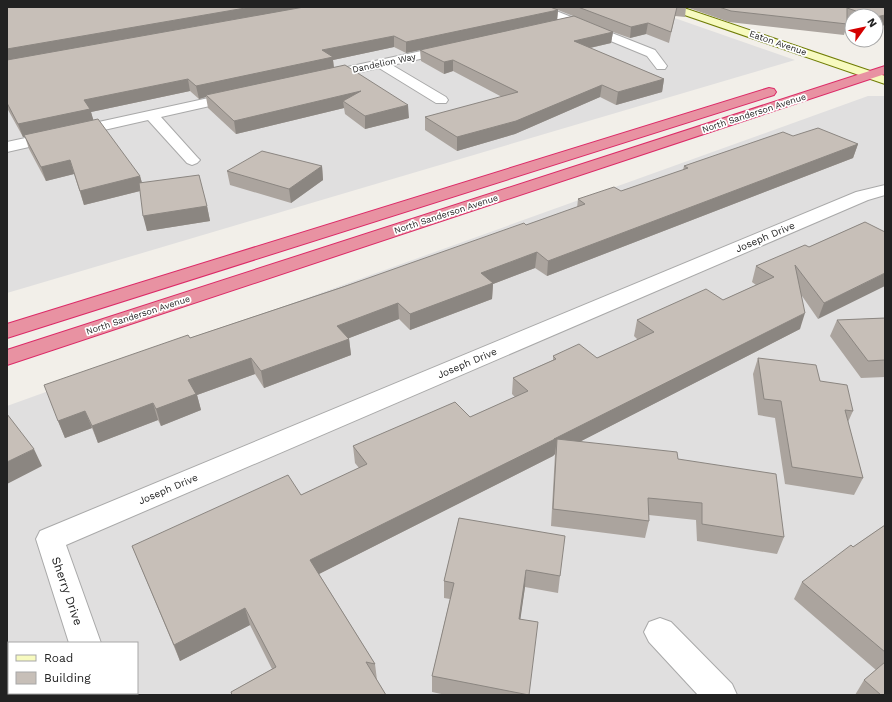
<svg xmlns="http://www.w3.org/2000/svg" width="892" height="702" font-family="'Work Sans',sans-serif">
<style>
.residential{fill:#e0dfdf;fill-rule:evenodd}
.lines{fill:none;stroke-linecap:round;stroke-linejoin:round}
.street-casing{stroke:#a9a9a9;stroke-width:2}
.secondary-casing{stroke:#707d05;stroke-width:2}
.highway-casing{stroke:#dc2a67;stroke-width:2}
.street{fill:#fff;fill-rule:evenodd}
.secondary{fill:#f7fabf;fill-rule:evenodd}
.highway{fill:#e892a2;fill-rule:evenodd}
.wall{fill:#aba49e;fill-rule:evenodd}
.shaded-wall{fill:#8b8681}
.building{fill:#c7bfb8;stroke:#8b8681}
.labels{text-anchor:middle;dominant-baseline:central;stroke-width:3.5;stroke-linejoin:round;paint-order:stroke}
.far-street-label{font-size:9px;fill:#222;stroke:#fff}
.street-label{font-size:10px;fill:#222;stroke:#fff}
.near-street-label{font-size:12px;fill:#222;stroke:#fff}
</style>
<rect width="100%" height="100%" fill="#f2efe9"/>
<!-- residential -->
<path class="residential" d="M7,7h636l152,53 -788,233z
M868,96h17v599h-878v-289zM9,643h128v50h-128z"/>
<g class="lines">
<defs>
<path id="street" d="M532,7h14l109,43 12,16 -2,3h-8l-10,-13 -114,-47z
M449,45l4,1 2,3 -2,3 -61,13 54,32 2,3 -2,3h-10l-57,-35 -55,12 -4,-1 -2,-3 2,-3 4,-1z
M236,92l5,1 2,3 -2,3 -80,18 36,40 3,3 -3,3 -5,2 -5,-2 -39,-43 -141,32v-10z
M885,185v10l-17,5 -802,345 35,98h-32l-33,-104 4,-8 816,-339z
M660,618l11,4 61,62 5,11h-39l-49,-53 -5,-10 5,-10z
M85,693h34v2h-34z"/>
<path id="secondary" d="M666,7h15l204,69v8l-218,-75z"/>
<path id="highway" d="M885,66v8l-878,291v-15z
M769,88l5,1 2,3 -2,3 -767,243v-14z"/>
</defs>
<!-- street casing -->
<use href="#street" class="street-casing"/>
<!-- secondary casing -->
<use href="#secondary" class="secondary-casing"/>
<!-- highway casing -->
<use href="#highway" class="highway-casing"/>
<!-- street -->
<use href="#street" class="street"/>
<!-- secondary -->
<use href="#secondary" class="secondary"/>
<!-- highway -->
<use href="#highway" class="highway"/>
</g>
<!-- wall -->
<path class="wall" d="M7,7h878v18l-9,2v-11h-24v6l-5,-2v4l-3,11 -115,-13 -43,-15 -1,10 -10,-1 -6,27 -23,-9 -16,4 -17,-6 -2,11 -21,5 74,31 -2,13 -46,13 -16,-8 -85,37 -58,17 -32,-21v-13l77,-20 -49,-26 -9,3 -23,-13 -1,-11 -14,3 -12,-6 -61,13 1,8 75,50 -44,11 -20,-15 -1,-6 -108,26 -28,-26 -2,-11 -7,2 -9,-8 -99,21 2,8 47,56 2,7 65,23 3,15 -63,10 -7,-40 -56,14 -10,-31 -28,7 -17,-32 -4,-12h-2l-16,-29zM558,10l15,6 -16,4z
M793,136l65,8 -5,14 -306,118 -12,-8 -42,16 -1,15 -82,31 -11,-11 -50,19 2,17 -87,33 -9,-14 -58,21 4,15 -40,16 -3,-6 -60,23 -6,-15 -27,10 -7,-17 132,-83 387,-130 1,-9 43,-8 62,-21 1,-4z
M322,166l1,14 -32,23 -61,-18 -3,-14z
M865,222l-47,97 -16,-23 -2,33 -221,113 99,17 106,78 -7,17 -80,-13 -1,-21 -47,-5v6l-4,17 -94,-12 4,-72 -2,2 -234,118 56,90 2,16 9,15h-154l-1,-3 41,-23 -22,-44 -70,36 -48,-115 169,-51 58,-27 -4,-5 -2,-17 117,-29 45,-20 -3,-3 1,-16 40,-18v-4l44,2 41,-18 -4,-4 3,-16 86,-20 33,-15 -4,-3 4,-16 53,-19z
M885,318v59l-24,1 -31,-42 7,-16z
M758,358l62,23 33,30 -5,11 15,56 -9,17 -69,-11 -10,-66 -17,-3 -5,-41z
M459,518l101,58 -2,17 -33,-6 -5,32 9,76h-83l-14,-3v-16l18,-77 -6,-1v-17z
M885,525v170h-30l9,-15 12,-10 -82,-71 8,-17 51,-35z"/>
<!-- shaded-wall -->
<path class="shaded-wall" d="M251,7h60l-304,54v-12z
M558,10l-1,11 -137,29 -14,3v-11z
M885,15v10l-9,2v-10z
M648,23l-2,11 -16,4 1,-11z
M613,32l-2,11 -39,9 2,-11z
M394,36v11l-61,13 1,9 -128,26v2l-7,2 -3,-13 126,-36z
M453,60v11l-9,3v-12z
M188,79l2,12 -99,21 3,10 -71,15 -5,-13 66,-24z
M664,79l-2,13 -46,13 2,-13z
M602,85l-2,12 -85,37 -58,17v-14z
M361,91l-18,10 1,7 -108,26 -2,-13z
M408,105l1,13 -44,11v-13z
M858,144l-5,14 -306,118 1,-15z
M70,160l4,14 -28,7 -5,-14z
M322,166l1,14 -32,23 -2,-14z
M140,176l4,14 -60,15 -4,-14z
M207,206l3,15 -63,10 -4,-15z
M537,252l-2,16 -42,16 -1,15 -82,31v-16l71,-41z
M885,273v13l-67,33 6,-16z
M398,303l1,16 -60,23 -2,-16z
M805,313l-5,16 -244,125 1,-15 -2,15 -2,2 -240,121 -3,-17z
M349,339l2,16 -87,33 -3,-17z
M251,358l4,16 -58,21 4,15 -40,16 -5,-17 32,-29z
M153,403l5,17 -60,23 -6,-17z
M85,411l7,17 -27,10 -7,-17z
M34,449l8,17 -35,18v-22z
M526,570l-1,17 -7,49 1,-17z
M245,608l5,17 -70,36 -6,-16z"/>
<!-- building -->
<path class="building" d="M7,7h244l-244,42z
M304,7h246l8,3 -152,32 -12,-6 -72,14 11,7 -137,29 -8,-7 -104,21 6,9 -72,15 -11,-21v-43z
M578,7h99l-6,25 -23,-9 -17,4z
M719,7h166v8l-9,2v-1h-5l-24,-8v16l-116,-13z
M574,16l39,16 -39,9 90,38 -46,13 -16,-7 -86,36 -59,16 -32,-20 93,-25 -65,-32 -9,2 -24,-12z
M345,65l63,40 -43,11 -22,-15 18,-10 -127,30 -28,-26z
M98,119l42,57 -60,15 -10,-31 -29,7 -17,-32z
M818,128l40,16 -310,117 -11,-9 -56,21 12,10 -83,31 -12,-11 -61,23 12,13 -88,32 -10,-13 -63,22 8,14 -40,15 -3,-6 -61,23 -7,-15 -27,10 -14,-36 144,-50 2,3 153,-51 181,-64 2,2 59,-21 -7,-5 36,-12 7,4 67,-23 -4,-2 99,-34 10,4z
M262,151l60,15 -33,23 -62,-18z
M199,175l8,31 -64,10 -4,-33z
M865,222l20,10v41l-61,30 -29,-38 10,48 -251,126h1l-245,121 65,104 -9,-2 20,33h-154l-1,-3 45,-25 -31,-59 -71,37 -42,-99 156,-71 13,20 66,-31 -14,-18 102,-44 15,15 58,-26 -15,-13 43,-19 -3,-3 26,-12 18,14 57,-26 -17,-12 69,-31 17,11 51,-23 -18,-11 49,-21 4,2z
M885,318v42l-17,1 -31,-41z
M758,358l58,7 4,16 27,4 6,26 -8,-1 18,68 -71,-11 -11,-66 -17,-2z
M7,414l27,35 -27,13z
M557,439l120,13 1,7 98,15 8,63 -82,-13v-21l-54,-5 1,23 -96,-12z
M459,518l106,18 -5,40 -34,-6 -7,49 19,3 -9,73 -97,-19 22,-93 -10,-2z
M885,525v127l-83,-70 49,-37 2,2z
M885,662v33h-4l-17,-15z"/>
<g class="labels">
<!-- far-street labels -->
<g class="far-street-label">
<text transform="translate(778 43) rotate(19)">Eaton Avenue</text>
<text transform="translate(384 63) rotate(-12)">Dandelion Way</text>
<text transform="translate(754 113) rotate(-18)">North Sanderson Avenue</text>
<text transform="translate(446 214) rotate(-18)">North Sanderson Avenue</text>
<text transform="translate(138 315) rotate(-18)">North Sanderson Avenue</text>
</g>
<!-- street labels -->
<g class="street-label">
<text transform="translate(765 237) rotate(-23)">Joseph Drive</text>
<text transform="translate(467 363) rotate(-23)">Joseph Drive</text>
<text transform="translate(168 489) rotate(-23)">Joseph Drive</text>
</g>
<!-- near-street labels -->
<g class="near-street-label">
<text transform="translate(67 591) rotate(71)">Sherry Drive</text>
</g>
</g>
<!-- border -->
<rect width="892" height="702" fill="none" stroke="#222222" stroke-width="16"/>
<!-- legend -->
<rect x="8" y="642" width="130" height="52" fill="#ffffff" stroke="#a7a7a7"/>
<rect x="16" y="655" width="20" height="6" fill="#f7fabf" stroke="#a7a7a7"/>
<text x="44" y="662" font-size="12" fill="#222222">Road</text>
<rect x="16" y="672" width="20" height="12" fill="#c7bfb8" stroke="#a7a7a7"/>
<text x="44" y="682" font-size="12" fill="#222222">Building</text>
<!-- north arrow -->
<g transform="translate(864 28) rotate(57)"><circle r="19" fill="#ffffff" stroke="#a7a7a7"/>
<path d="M0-3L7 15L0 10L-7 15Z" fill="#d40000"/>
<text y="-6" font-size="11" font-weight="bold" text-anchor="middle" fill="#222222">N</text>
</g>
</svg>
